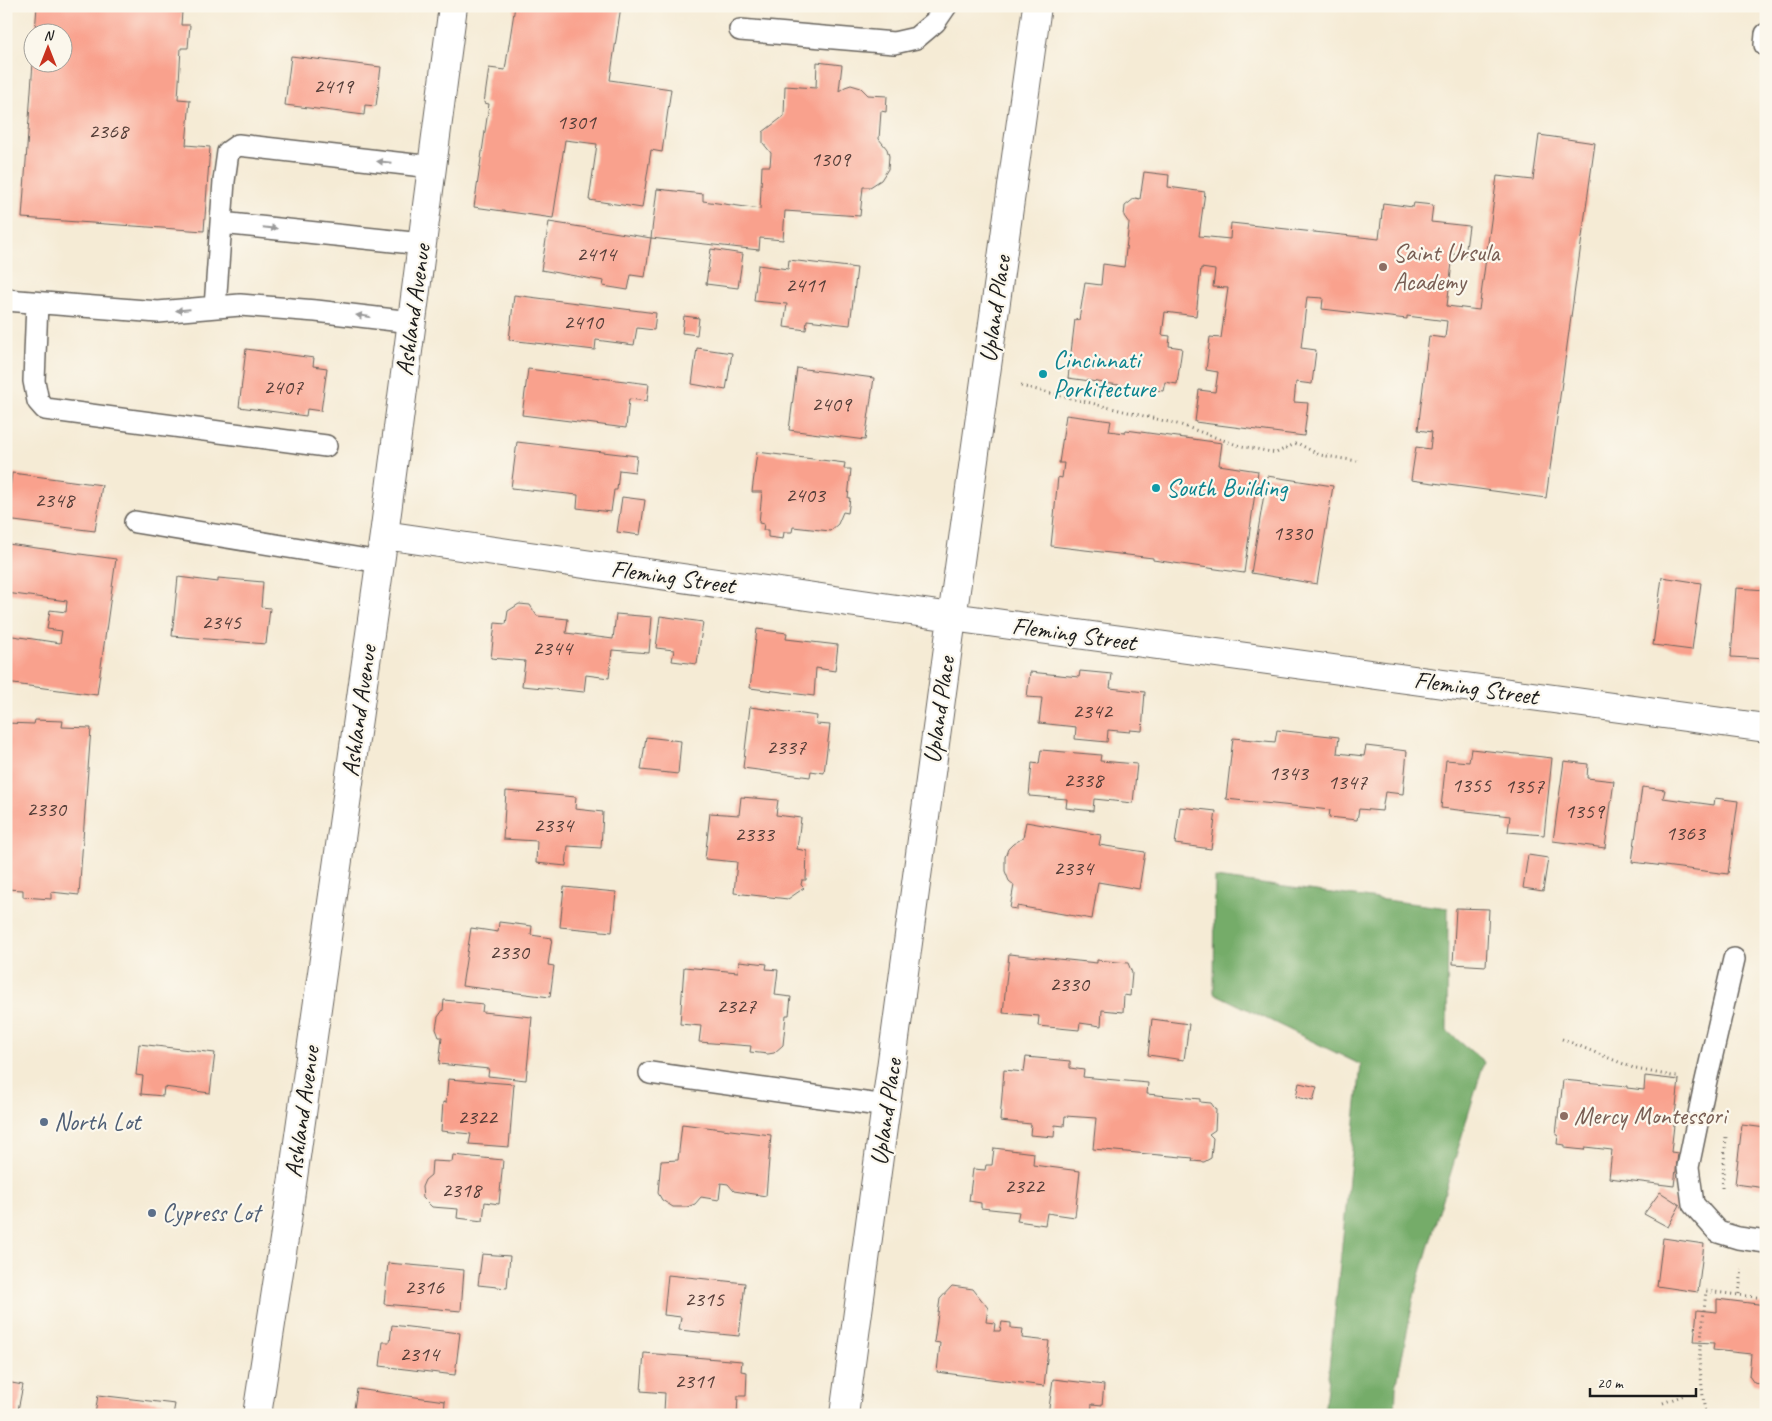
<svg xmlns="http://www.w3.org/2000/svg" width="1772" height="1421" font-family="Caveat,sans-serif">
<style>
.forest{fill:#74ac69;stroke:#486442}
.building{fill:#f9a18d}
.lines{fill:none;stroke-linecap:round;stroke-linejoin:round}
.service-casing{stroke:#68645d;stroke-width:24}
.minor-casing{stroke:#68645d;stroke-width:30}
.path{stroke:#68645d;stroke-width:3;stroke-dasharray:1 4;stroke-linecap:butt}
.service{stroke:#fff;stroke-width:21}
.minor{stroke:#fff;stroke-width:28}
.oneway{fill:#999}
.education-dot{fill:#8d6e63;stroke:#fbf7ec;stroke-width:2}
.culture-dot{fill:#0f9aa8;stroke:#fbf7ec;stroke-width:2}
.service-dot{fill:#5c6f8a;stroke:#fbf7ec;stroke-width:2}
.labels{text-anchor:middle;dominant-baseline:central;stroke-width:4.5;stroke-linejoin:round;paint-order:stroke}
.number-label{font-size:22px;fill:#533d38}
.education-label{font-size:25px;fill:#785e54;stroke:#fbf7ec;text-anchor:start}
.street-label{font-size:25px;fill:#1c1c1c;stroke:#fbf7ec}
.culture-label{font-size:25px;fill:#0d838f;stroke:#fbf7ec;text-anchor:start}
.service-label{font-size:25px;fill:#4e5e75;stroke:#fbf7ec;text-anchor:start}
</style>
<rect width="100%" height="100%" fill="#fbf7ec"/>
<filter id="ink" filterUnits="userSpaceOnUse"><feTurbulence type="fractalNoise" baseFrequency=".02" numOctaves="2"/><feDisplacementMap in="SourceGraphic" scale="10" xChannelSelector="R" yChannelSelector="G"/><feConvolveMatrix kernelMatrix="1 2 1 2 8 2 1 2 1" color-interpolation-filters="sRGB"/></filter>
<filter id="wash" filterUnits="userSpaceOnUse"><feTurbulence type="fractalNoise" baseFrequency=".0096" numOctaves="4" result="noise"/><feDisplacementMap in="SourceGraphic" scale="20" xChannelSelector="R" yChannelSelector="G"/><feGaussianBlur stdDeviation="1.12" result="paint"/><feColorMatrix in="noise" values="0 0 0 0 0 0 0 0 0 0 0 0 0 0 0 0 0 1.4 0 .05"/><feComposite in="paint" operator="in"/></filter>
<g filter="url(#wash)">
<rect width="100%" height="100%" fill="#f5ebd5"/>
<!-- forest -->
<path class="forest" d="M1215,878l233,30 -1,123 37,31 -69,230 -19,95 -1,28h-71l37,-350 -147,-72z"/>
<g id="blocks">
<!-- building -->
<path class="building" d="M37,6h70l75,6 -1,13h9l-2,23h-7l-3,51 12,1 -4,45 24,2 -6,84 -182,-13 11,-156h29v-30h-27z
M515,6h106l-11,74 61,9 -9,63 -11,-2 -9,58 -53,-8 8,-56 -32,-4 -12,78 -79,-11 15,-103 -5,-1 5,-35 16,2z
M291,56l90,11 -5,39 -11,-1 -1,10 -79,-10z
M817,62l25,3 -3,26 6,-4 6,-2 10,3 7,7 19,1 -1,16 -5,-1 -2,28 8,10 2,7 -1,13 -7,11 -11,7h-7l-3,29 -75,-5 -2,29 -23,-2 -1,12 -108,-12 6,-49 46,5v7l57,8 2,-43h8l1,-13 -8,-10v-11l21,-16 1,-30 31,2z
M1539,135l56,8 -49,355 -135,-18 5,-33 14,2 2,-17 -14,-2 11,-94 16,2 2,-17 -40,-5v3l-85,-10 1,-11 -16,-1 -6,51 15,2 -4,34 -16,-2 -2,20 14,1 -4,33 -109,-14 4,-32 16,2 3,-20 -12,-2 4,-33 11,1 7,-50 -15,-1 2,-17 -14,-2 -5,48 -31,-4 -3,23 8,1 -1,10 13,2 -5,36 -12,-2 -2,9 -95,-13 7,-59 4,1 6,-37 16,2 2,-21 21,3 5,-44 -5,-7 1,-10 10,-8 5,1 4,-27 25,3 -1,12 37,5 -6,44 31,3 1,-16 148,16 4,-36 30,4 1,-4 19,2 -2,17 38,4 -4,30 -12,-2 -6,52 32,4 18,-134 36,4z
M549,222l102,16 -6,39 -14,-2 -3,15 -25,-4 1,-5 -63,-11z
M711,249l32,5 -5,34 -32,-4z
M789,260l68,8 -7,57 -43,-5 -1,10 -22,-3 3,-23 -33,-3 4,-36 30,4z
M514,295l142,18 -2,17 -17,-2 -3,17 -38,-5 -1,10 -86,-10z
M684,316l15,2 -2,17 -15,-2z
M697,348l35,5 -6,37 -34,-6z
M246,349l68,9 -1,8 14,2 -6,43 -14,-2 -1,7 -67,-9z
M797,368l77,10 -9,62 -76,-10z
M528,369l121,15 -2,17 -18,-2 -3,29 -104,-13z
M1066,415l45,6 -2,10 16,2 1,-3 96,13 -3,22 39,6 -14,102 -91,-13v-2l-102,-12 7,-69 4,1 2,-15h-5z
M517,442l120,14 -2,16 -16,-2 -2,20h-3l-3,22 -34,-4 1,-13 -67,-7z
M757,452l88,11 -1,6h7l-3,29h2l-2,15 -5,-1 -5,12 -8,7 -37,-4 -1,5h-8l-1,7 -15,-2v-7h-5l1,-6 -5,-1 3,-31h-10z
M12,473l90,12 -7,46 -89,-11z
M1267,476l66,10 -16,98 -66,-11z
M622,497l23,3 -5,35 -23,-3z
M8,544l108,15 -19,136 -91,-12v-48l54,8 2,-12 -15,-2 3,-19 16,2 1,-11 -61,-8z
M178,577l40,5v-4l45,4 -2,25 9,1 -4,36 -94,-8z
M1662,577l39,6 -9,67 -39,-5z
M1736,588l30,2v69l-35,-2z
M519,604l11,1 7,11 31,3 -2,14 47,6 3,-25 36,3 -3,36 -37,-3 -3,28 -23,-3 -2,17 -62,-6 3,-25 -34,-3 4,-35 11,1 2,-13z
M660,616l43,6 -6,42 -25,-3 2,-11 -18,-2z
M757,629l30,4 -1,6 52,6 -3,26 -19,-3 -2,28 -64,-8z
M1080,671l32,3 -2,14 35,4 -3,39 -12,-1v2l-22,-2 -1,12 -32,-3 1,-12 -37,-4 3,-25 -15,-1 3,-25 49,5z
M750,707l67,9 -1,8 14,1 -6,48 -13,-2 -1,6 -67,-9z
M35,720l28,1 -1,6 29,1 -12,167 -28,-3v7l-28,-2v-7l-17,-1v-166l28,1z
M1277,730l62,7 -2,16 27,3 2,-10 41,5 -4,43 -18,-2 -3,19 -23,-2 -2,11 -28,-3 1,-7 -104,-11 7,-61 42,4z
M646,737l35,4 -3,33 -37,-4z
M1471,749l81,9 -8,77 -36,-3 2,-16 -69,-8 5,-48 23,2z
M1041,750l60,5 -1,6 37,3 -4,39 -39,-4 -1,12 -27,-3 1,-9 -38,-3 3,-33 7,1z
M1564,761l24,3 -1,14 27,3 -9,67 -52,-7z
M1642,787l23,3 -2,8 51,7 1,-7 23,3 -10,73 -96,-12z
M506,791l70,6 -1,12 28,3 -2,36 -33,-2 -2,20 -30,-3 1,-22 -34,-2z
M741,797l37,3 -2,15 25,3 -4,31 10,2 -1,29h-4l-1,5 3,3 -16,11 -54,-6 3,-31 -32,-3 5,-46 29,2z
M1180,807l36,4 -5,38 -36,-5z
M1026,822l75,13 -2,10 46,7 -6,37 -41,-7 -6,37 -75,-13v3l-7,-1 4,-23 -5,-4 -4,-10v-14l3,-8 5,-5 10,-6z
M1528,855l20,3 -5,33 -20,-3z
M564,887l52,5 -4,40 -52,-5z
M1456,908l33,1 -3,57 -33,-2z
M499,922l33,4 -1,9 21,3 -4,27 6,1 -4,31 -88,-11 9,-58 27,4z
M1009,954l88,9v-3l31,3 4,10 -2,23 -6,-1 -1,17 -21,-2 -1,16 -21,-3 -1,7 -41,-4 1,-10 -36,-3z
M739,961l28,3 -1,5 12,1 -3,25 16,2 -2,18h-3l-3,30 -9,8 -6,1 -18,-2 1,-6 -52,-4 2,-16 -21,-2 4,-57 54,5z
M444,1000l39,4 -1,8 50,5 -6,63 -38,-4 1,-7 -50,-5 3,-27h-3l-3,-8 2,-12 5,-7z
M1152,1019l37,5 -5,36 -36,-5z
M139,1044l76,9 -5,40 -46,-6 -1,9 -22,-2 2,-18 -7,-1z
M1026,1057l44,4v7l14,2 -1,7 65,6 -1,11 53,5v3l11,1 5,7 -1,20 -6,4 4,4 -2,20 -7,4 -12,-1 1,-3 -100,-9 3,-31 -31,-2 -1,10 -9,-1 -1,12 -24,-2 1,-11 -31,-3 4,-51 20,2z
M1645,1076l34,4 -8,72 7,1 -4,33 -65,-8 3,-28 -27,-3 -1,3 -19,-2v-3l-8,-1 1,-9h-2l3,-28h1l3,-27 64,6v2l17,2z
M448,1079l66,5 -5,63 -40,-3 2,-10 -30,-3 2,-29 3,1z
M1299,1083l18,4 -4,14 -17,-4z
M682,1124l89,11 -5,61 -32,-5 -6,-7 -7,-1 -2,17 -18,-3 -6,7 -8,3h-14l-11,-7 -4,-7 3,-32 17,-1z
M1742,1125l24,3v60l-31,-4z
M994,1148l40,5 -1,12 47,6 -5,46 -28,-4 -2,12 -28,-4 2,-9 -38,-4v-5l-12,-2 4,-32 12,1 1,-5h6z
M453,1155l50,5 -4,44 -14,-2 -2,19 -26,-3 1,-9 -26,-2 -9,-9 -1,-11 3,-7 6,-5 1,-14 20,1z
M1660,1192l20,13 -12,22 -24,-13z
M1663,1238l41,6 -6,48 -41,-6z
M482,1254l28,2 -3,32 -29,-3z
M388,1263l76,7 -3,41 -77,-7z
M668,1275l77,8 -6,53 -60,-6 2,-13 -17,-2z
M952,1286l21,3 15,19 -2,14 9,1 -1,8h6l2,-9 9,1v5l12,1 -1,9 27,3 -5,45 -107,-14 3,-29 -6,-1 6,-43z
M1717,1299l49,6v80l-12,-2 -5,-7 2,-22 -38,-4 1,-7 -20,-1 3,-32 20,2z
M392,1325l68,8 -5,42 -75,-9 3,-24h7z
M644,1353l98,8 -1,10 6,1 -1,24h-8l-1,19h-33l-40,-3 1,-19 -24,-2z
M1053,1379l51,6 -2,20 -10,-1 -1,11h-43z
M6,1382l17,3 -6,30h-11z
M357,1389l88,12 -1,14h-91z
M98,1395l77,9 -2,11h-78z"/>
</g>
</g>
<g filter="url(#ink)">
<use href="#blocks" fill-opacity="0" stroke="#68645d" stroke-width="1"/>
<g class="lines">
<defs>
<path id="service" d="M740,30l154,13 22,-5 19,-16 11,-16
M1765,45l1,-11
M221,223l201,21
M6,300l152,12 82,-7 76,6 95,11
M37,303l-3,78 4,20 7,8 281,37
M215,307l9,-126 4,-29 10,-7 194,22
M135,522l245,40
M1734,959l-29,126 -17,82 5,37 25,28 20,6 28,4
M650,1073l236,33"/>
<path id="minor" d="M384,535l568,82 814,111
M257,1415l31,-202 96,-678 69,-529
M844,1415l105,-775 88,-634"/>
</defs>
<!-- service casing -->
<use href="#service" class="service-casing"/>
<!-- minor casing -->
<use href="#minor" class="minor-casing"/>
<!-- path -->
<path class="path" d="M1021,386l160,39 56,20 39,8 21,-10 23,12 37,6
M1562,1039l74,30 41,8
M1722,1188l4,-51
M1739,1294l3,-25
M1663,1403l21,-8
M1705,1415l-6,-56 7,-68 58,7 2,-1"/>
<!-- service -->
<use href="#service" class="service"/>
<!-- minor -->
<use href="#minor" class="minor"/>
</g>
<!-- one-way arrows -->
<defs><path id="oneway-solid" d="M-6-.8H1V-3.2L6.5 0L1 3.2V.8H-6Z" transform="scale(1.25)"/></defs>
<g class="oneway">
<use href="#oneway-solid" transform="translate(384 162) rotate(-174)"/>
<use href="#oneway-solid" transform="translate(270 228) rotate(6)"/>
<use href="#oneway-solid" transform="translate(183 310) rotate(175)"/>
<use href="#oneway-solid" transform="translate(363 316) rotate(-173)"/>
</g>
</g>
<!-- markers -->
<g class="education-dot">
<circle cx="1383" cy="267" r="5"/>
<circle cx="1564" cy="1116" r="5"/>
</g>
<g class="culture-dot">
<circle cx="1043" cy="374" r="5"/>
<circle cx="1156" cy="488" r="5"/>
</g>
<g class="service-dot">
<circle cx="44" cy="1122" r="5"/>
<circle cx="152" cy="1213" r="5"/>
</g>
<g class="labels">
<!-- number labels -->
<g class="number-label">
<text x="333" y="86">2419</text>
<text x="576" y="122">1301</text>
<text x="108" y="131">2368</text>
<text x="830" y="159">1309</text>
<text x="596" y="254">2414</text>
<text x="805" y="285">2411</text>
<text x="583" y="322">2410</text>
<text x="283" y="387">2407</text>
<text x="831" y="404">2409</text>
<text x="805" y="495">2403</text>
<text x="54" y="500">2348</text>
<text x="1292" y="533">1330</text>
<text x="221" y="622">2345</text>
<text x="552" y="648">2344</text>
<text x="1092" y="711">2342</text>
<text x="786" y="747">2337</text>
<text x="1288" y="773">1343</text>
<text x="1083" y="780">2338</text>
<text x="1347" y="782">1347</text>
<text x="1471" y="785">1355</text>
<text x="1524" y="786">1357</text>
<text x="46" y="809">2330</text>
<text x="1584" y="811">1359</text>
<text x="553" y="825">2334</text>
<text x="1685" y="833">1363</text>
<text x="754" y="834">2333</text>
<text x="1073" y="868">2334</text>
<text x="509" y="952">2330</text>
<text x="1069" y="984">2330</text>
<text x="736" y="1006">2327</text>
<text x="477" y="1117">2322</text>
<text x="1024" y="1186">2322</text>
<text x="461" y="1190">2318</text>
<text x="424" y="1287">2316</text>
<text x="704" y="1299">2315</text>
<text x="419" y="1354">2314</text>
<text x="694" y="1381">2311</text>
</g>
<!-- education labels -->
<g class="education-label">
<text x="1393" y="253">Saint Ursula<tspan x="1393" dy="29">Academy</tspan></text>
<text x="1574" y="1116">Mercy Montessori</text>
</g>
<!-- street labels -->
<g class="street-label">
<text transform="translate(995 309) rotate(-82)">Upland Place</text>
<text transform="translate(413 310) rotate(-82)">Ashland Avenue</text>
<text transform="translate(673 577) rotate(8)">Fleming Street</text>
<text transform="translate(1074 634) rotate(8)">Fleming Street</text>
<text transform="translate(1476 688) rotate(8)">Fleming Street</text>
<text transform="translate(939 710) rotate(-82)">Upland Place</text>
<text transform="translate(359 711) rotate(-82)">Ashland Avenue</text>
<text transform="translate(302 1112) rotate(-82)">Ashland Avenue</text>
<text transform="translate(886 1112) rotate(-82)">Upland Place</text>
</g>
<!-- culture labels -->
<g class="culture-label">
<text x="1053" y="360">Cincinnati<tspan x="1053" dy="29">Porkitecture</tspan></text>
<text x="1166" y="488">South Building</text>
</g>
<!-- service labels -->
<g class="service-label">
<text x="54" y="1122">North Lot</text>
<text x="162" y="1213">Cypress Lot</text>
</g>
</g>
<!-- margin -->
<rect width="1772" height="1421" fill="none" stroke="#fbf7ec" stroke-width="25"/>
<!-- north arrow -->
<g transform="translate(48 48)"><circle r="24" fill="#fbf7ec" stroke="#a29f99"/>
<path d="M0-4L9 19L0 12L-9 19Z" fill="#c8321e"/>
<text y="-8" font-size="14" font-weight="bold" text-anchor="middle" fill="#1c1c1c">N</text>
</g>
<!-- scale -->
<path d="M1590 1388v8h106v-8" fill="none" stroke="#1c1c1c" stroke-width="2.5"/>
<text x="1597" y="1388" font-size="15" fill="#1c1c1c" stroke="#fbf7ec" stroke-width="4" paint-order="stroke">20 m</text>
</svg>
